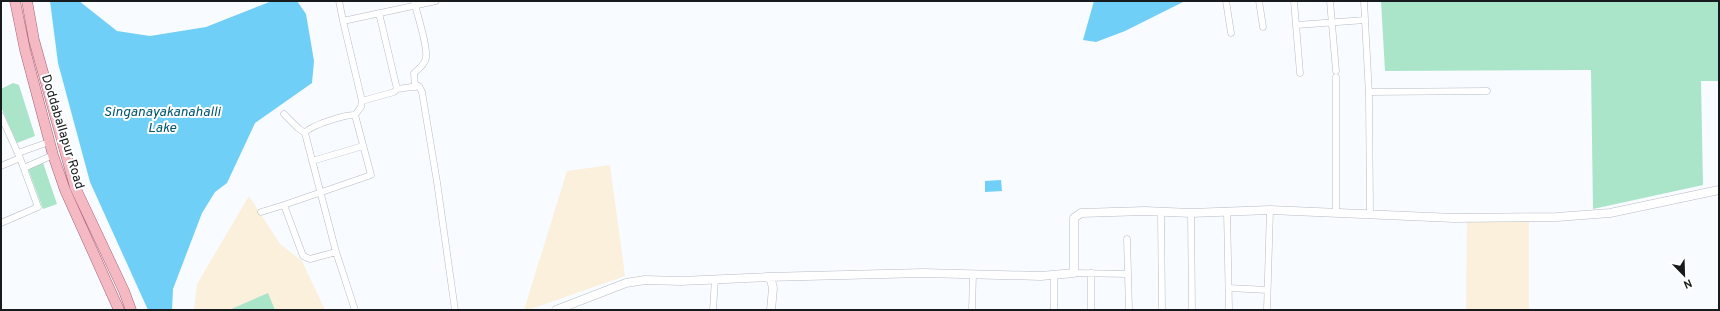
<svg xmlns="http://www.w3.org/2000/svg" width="1720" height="311" font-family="Overpass,sans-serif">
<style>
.education{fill:#fbf0db}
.green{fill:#aae5c9}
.water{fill:#6fcff7}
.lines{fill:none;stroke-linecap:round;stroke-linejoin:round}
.minor-casing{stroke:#b6bcc5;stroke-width:7}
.tertiary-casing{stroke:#b6bcc5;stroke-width:9}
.primary-casing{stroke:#a46371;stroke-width:11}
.minor{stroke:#fff;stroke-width:6}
.tertiary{stroke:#fff;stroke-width:8}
.primary{stroke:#f5b9c4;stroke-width:10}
.labels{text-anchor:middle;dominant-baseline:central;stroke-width:4;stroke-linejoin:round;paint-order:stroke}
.street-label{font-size:13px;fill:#181b1e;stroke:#fff}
.water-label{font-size:14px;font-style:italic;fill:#005771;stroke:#fff}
</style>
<rect width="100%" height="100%" fill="#f8fbff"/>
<!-- education -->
<path class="education" d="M610,165l15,111 -97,34h-4l43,-139z
M249,196l31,48 22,17 23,49h-131l3,-26z
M1529,221v89h-63l1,-88z"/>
<!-- green -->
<path class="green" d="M1381,1h338v80h-18l2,104 -110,24 -2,-139 -206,1z
M13,83l6,2 16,51 -18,7 -16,-36v-18z
M42,160l15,44 -14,5 -16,-43z
M268,293l7,17h-46z"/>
<!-- water -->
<path class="water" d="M50,1h29l38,30 33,5 56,-9 66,-26h25l9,13 8,47 -2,22 -57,40 -28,60 -12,9 -13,21 -29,76 -1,21h-24l-58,-128 -32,-119z
M1094,1h91l-60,30 -29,11 -13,-2z
M1001,180l1,11 -17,1v-11z"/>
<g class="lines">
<defs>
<path id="minor" d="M339,1l4,20
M414,1c3,14 14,44 12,57 -1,6 -7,11 -12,15l1,14
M1226,1l5,32
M1259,1l4,26
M1294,1l6,72
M1330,1l6,70
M1364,1l5,94 1,120
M379,13l18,76
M1297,25l68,-5
M1336,77v136
M1369,92l118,-1
M362,101l32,-9 3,-3 22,-3 3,6 15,90 18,128
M284,114l14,14 7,5
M355,115l6,-8 1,-6 -19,-80 93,-20
M1,116l19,42 18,49 -37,16
M18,153l31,-11
M312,161l51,-15
M1,166l19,-8
M24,168l29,-13
M1227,211l2,99
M261,212l23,-7
M1161,212l1,98
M1191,213l1,97
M1127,239l1,35
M336,252l-26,7 -7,-3 -19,-51 87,-30 -16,-60
M1074,273l54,1 1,36
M1091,273v37
M1054,275v35
M1229,288l38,2
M355,310l-19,-58 -31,-119c4,-7 41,-19 50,-18
M713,310l2,-31
M972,310l1,-36
M1267,310l3,-100"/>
<path id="tertiary" d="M767,277l156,-4 118,3 33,-3v-55l7,-5 64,-2 46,2 79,-3 184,8 103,-1 53,-4 109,-23
M556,310l70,-27 19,-3 36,1 86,-4 4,3 2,8 -2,22"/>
<path id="primary" d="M15,1l10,49 28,105 12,35 54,120
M27,1l7,39 41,147 49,104 7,19"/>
</defs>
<!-- minor casing -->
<use href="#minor" class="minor-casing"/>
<!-- tertiary casing -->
<use href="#tertiary" class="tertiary-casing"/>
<!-- primary casing -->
<use href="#primary" class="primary-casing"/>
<!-- minor -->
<use href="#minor" class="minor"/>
<!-- tertiary -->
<use href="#tertiary" class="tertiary"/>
<!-- primary -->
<use href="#primary" class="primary"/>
</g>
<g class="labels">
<!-- street labels -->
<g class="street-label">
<text transform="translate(62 132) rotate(73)">Doddaballapur Road</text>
</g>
<!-- water labels -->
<g class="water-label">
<text x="162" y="112">Singanayakanahalli<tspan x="162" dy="16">Lake</tspan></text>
</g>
</g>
<!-- border -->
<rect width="1720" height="311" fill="none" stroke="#181b1e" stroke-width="4"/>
<!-- north arrow -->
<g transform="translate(1684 275) rotate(157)" stroke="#ffffff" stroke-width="3" paint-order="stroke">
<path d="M0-3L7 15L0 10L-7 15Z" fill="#181b1e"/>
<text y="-6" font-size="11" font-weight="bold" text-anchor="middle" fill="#181b1e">N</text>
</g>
</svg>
